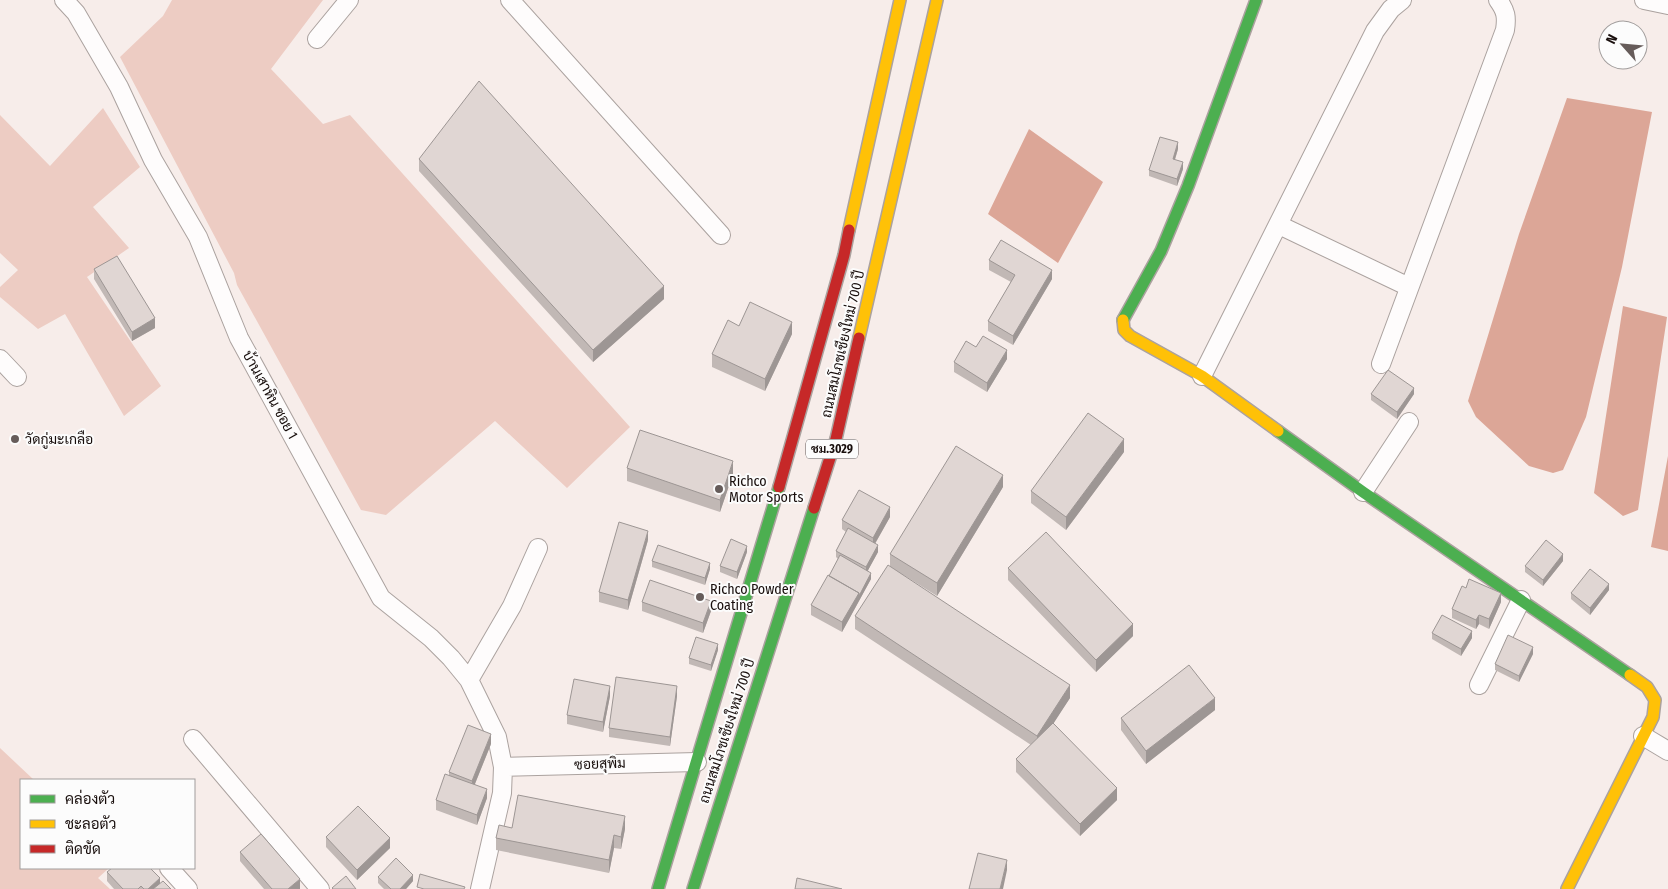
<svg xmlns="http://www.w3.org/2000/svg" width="1668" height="889" font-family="'Fira Sans Condensed',Sarabun,sans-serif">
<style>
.green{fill:#edccc3}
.water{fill:#dca697}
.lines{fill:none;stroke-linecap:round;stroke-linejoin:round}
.street-casing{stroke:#aba29f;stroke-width:20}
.fast-casing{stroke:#aba29f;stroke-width:14}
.slow-casing{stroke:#aba29f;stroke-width:14}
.jam-casing{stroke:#aba29f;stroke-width:14}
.street{stroke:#fefcfc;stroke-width:18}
.fast{stroke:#4caf50;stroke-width:11}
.slow{stroke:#ffc107;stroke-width:11}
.jam{stroke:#c62828;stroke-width:11}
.wall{fill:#c1b8b5}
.shaded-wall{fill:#9d9694}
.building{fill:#e0d6d3;stroke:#9d9694}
.poi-dot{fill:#665c5a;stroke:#fcfcfc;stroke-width:2}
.labels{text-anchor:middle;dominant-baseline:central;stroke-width:4;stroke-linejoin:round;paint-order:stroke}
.shield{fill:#fcfcfc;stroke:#5c5554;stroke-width:1}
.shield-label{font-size:12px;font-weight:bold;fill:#180e0c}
.street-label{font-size:14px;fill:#180e0c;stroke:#fcfcfc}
.poi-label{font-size:14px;fill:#180e0c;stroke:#fcfcfc;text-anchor:start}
</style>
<rect width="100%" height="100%" fill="#f7edea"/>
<!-- green -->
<path class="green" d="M172,0h151l-52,69 52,55 27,-9 280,312 -63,61 -72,-67 -109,94 -25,-5 -124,-225 -3,-12 -114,-216 43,-41z
M103,108l37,59 -47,40 36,41 -42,29 74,109 -37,30 -59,-102 -27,15 -38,-32v-10l18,-17 -18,-17v-138l50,51z
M0,748l34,32h-13v88h88l-11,10 12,11h-110z"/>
<!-- water -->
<path class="water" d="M1567,98l85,14 -30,155 -36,150 -23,53 -10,3 -24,-7 -53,-49 -8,-16 51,-167z
M1029,129l74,53 -45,81 -70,-49z
M1623,306l44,11 -29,193 -15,6 -29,-23z
M1668,456v95l-17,-4z"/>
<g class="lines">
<defs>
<path id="street" d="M64,0l12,13 43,74 34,73 45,77 41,101 142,260 50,40 20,20 18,22 28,57 6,30 -1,26 -22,96
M510,0l211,235
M1644,0l24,5
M317,39l32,-39
M1279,225l130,62
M0,359l17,18
M1381,364l124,-334c2,-13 1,-19 -7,-30
M1202,376l173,-345 16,-22 11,-9
M1363,492l46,-70
M469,680l43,-74 26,-58
M1479,685l42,-85
M1643,736l25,15
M193,739l127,150
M503,767l194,-5
M169,868l19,21"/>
<path id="fast" d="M1123,320l38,-69 27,-65 68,-186
M1278,431l85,61 267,183
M658,889l121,-402
M693,889l121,-381"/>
<path id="slow" d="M849,230l51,-230
M1123,320l1,10 6,6 72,40 76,55
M859,338l78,-338
M1567,889l86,-172 2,-17 -8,-13 -17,-12"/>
<path id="jam" d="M779,487l65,-232 5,-25
M814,508l22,-69 23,-101"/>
</defs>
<!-- street casing -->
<use href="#street" class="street-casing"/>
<!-- fast casing -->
<use href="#fast" class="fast-casing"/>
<!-- slow casing -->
<use href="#slow" class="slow-casing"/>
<!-- jam casing -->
<use href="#jam" class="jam-casing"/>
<!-- street -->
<use href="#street" class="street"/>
<!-- fast -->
<use href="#fast" class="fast"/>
<!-- slow -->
<use href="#slow" class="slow"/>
<!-- jam -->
<use href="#jam" class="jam"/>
</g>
<!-- wall -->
<path class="wall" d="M1178,149l-3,11 8,9 -6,17 -28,-10v-6z
M419,159l245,140 -71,63 -174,-191z
M989,260l63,19 -39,66 -25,-14v-10l23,-39 -22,-12z
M94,269l61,59 -23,13 -38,-62z
M739,326l53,8 -27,57 -53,-24v-13z
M976,347l31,12 -20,33 -33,-20v-10z
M1371,394h43l-17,25 -26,-19z
M1124,452l-58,78 -35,-27v-12z
M627,468l106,6 -13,38 -93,-31z
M1003,487l-66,109 -35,-22 168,124 -17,25 64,77 -37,36 -64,-64v-13l15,-14 -176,-116v-13l35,-50v-12z
M890,517l-15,27 3,8 -10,18 3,9 -29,53 -31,-17v-10l18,-29 9,-17 -2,-2v-6l10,-19 -4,-3v-9z
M648,540l-20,70 -29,-8v-10z
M747,552l-10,27 -17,-7v-6z
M652,561l58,8 -5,16 -53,-18z
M1563,561l-20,25 -18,-14v-6z
M1008,568l125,68 -37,36 -88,-92z
M1609,590l-19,25 -19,-16v-6z
M642,602l69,9 -8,22 -61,-22z
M1501,602l-12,27 -10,-5 -3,5 -24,-11v-9z
M1432,633l40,5 -11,18 -29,-17z
M718,650l-7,21 -22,-7v-6z
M1533,654l-14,28 -24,-12v-6z
M610,696l-7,36 -36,-8v-9z
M677,696l-7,50 -61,-9v-9z
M1215,710l-69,54 -25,-34v-12z
M491,744l-16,40 12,14 -10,27 -41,-15v-10l13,-25v-3z
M512,828l113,1 -4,20 -7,-1 -5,25 -113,-23v-12z
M326,837l64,11 -33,32 -31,-33z
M240,852l60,37h-36l-24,-28z
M107,872l53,12 11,5h-57l-7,-8z
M378,877l35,4 -7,8h-22l-6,-6z"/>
<!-- shaded-wall -->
<path class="shaded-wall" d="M1178,142v7l-5,16v-6z
M1183,162v7l-6,17v-7z
M1052,270v9l-39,66v-9z
M664,286v13l-71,63v-12z
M155,318v10l-23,13v-9z
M792,322v12l-27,57v-12z
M1007,350v9l-20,33v-9z
M1414,388v6l-17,25v-7z
M1124,439v13l-58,78v-13z
M733,461v13l-13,38v-12z
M1003,475v12l-66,109v-13z
M890,507v10l-17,30v-9z
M648,531v9l-20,70v-10z
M878,545v7l-12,22v-7z
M747,546v6l-10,27v-7z
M1563,554v7l-20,25v-6z
M710,563v6l-5,16v-7z
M871,573v6l-29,53v-10l17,-29z
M1609,584v6l-19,25v-7z
M1501,593v9l-12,27v-10z
M711,601v10l-8,22v-10z
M1479,615v9l-3,5v-9z
M1133,624v12l-37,36v-12z
M1472,631v7l-11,18v-7z
M718,644v6l-7,21v-6z
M1533,647v7l-14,28v-6z
M1070,685v13l-33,51v-13z
M610,686v10l-7,36v-10z
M677,686v10l-7,50v-9z
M1215,698v12l-69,54v-13z
M491,734v10l-19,47v-10z
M1117,788v12l-37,36v-12z
M487,789v9l-10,27v-10z
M625,816v13l-4,20v-12z
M614,835v13l-5,25v-13z
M390,838v10l-33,32v-10z
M1007,860v10l-4,19h-3z
M413,875v6l-7,8h-6z
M160,878v9l-2,2h-10z
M300,879v10h-12z"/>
<!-- building -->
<path class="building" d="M479,81l185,205 -71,64 -174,-191z
M1160,137l18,5 -5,17 10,3 -6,17 -28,-9z
M1001,240l51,30 -39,66 -25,-15 27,-46 -26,-15z
M117,256l38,62 -23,14 -38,-63z
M750,302l42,20 -27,57 -53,-25 16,-34 11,6z
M983,336l24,14 -20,33 -33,-21 12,-21 10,6z
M1388,370l26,18 -17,24 -26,-18z
M1088,413l36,26 -58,78 -35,-26z
M640,430l93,31 -13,39 -93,-32z
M956,446l47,29 -66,108 -47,-29z
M859,490l31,17 -17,31 -31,-18z
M619,522l29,9 -20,69 -29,-8z
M848,528l30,17 -12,22 -30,-16z
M1046,532l87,92 -37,36 -88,-92z
M731,539l16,7 -10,26 -17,-6z
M1546,540l17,14 -20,26 -18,-14z
M658,545l52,18 -5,15 -53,-17z
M840,555l31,18 -12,23v-3l-30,-17z
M888,565l182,120 -33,51 -182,-120z
M1590,569l19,15 -19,24 -19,-15z
M828,575l31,18 -17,29 -31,-17z
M1469,579l32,14 -12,26 -10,-4 -3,5 -24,-11 10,-23 4,2z
M650,580l61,21 -8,22 -61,-21z
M1442,615l30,16 -11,18 -29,-16z
M1508,635l25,12 -14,29 -24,-12z
M696,637l22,7 -7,21 -22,-7z
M1189,665l26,33 -69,53 -25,-33z
M616,677l61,9 -7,51 -61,-9z
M574,679l36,7 -7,36 -36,-7z
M1053,723l64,65 -37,36 -64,-65z
M468,725l23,9 -19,47 -23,-9z
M445,774l42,15 -10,26 -41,-15z
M518,795l107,21 -4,21 -7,-2 -5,25 -113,-22 3,-13 13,3z
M358,806l32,32 -33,32 -31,-33z
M261,834l39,45 -12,10h-16l-32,-37z
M978,853l29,7 -7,29h-31z
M396,858l17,17 -13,14h-9l-13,-12z
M112,868h38l10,10 -12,11h-4l-3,-3 -3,3h-15l-16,-17z
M420,874l45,13 -1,2h-40l-7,-2z
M346,876l10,13h-23l-1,-1z
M797,878l45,11h-47z
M163,881l8,8h-18z"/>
<!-- markers -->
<g class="poi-dot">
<circle cx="15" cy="439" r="5"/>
<circle cx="719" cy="489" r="5"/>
<circle cx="700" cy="597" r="5"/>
</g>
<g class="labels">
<!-- shield labels -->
<rect class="shield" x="806" y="439.5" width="52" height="19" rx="4"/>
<g class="shield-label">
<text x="832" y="449">ชม.3029</text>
</g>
<!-- street labels -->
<g class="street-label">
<text transform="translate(843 344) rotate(-77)">ถนนสมโภชเชียงใหม่ 700 ปี</text>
<text transform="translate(270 395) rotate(61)">บ้านเสาหิน ซอย 1</text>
<text transform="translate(727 731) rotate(-72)">ถนนสมโภชเชียงใหม่ 700 ปี</text>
<text transform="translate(600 764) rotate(-2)">ซอยสุพิม</text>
</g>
<!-- poi labels -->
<g class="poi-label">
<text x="25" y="439">วัดกู่มะเกลือ</text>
<text x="729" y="481">Richco<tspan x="729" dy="16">Motor Sports</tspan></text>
<text x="710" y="589">Richco Powder<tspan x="710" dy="16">Coating</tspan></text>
</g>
</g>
<!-- legend -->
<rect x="20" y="779" width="175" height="90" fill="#fcfcfc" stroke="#a19d9c"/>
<rect x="30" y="795" width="25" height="8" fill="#4caf50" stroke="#a19d9c"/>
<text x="65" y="804" font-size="15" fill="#180e0c">คล่องตัว</text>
<rect x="30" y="820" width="25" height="8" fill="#ffc107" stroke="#a19d9c"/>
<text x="65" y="829" font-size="15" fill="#180e0c">ชะลอตัว</text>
<rect x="30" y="845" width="25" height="8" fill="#c62828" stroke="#a19d9c"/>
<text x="65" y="854" font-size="15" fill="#180e0c">ติดขัด</text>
<!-- north arrow -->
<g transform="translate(1623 45) rotate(297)"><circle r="24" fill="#fcfcfc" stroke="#a19d9c"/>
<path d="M0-4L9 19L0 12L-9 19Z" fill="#665c5a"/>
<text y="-8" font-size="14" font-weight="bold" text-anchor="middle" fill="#180e0c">N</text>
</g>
</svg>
